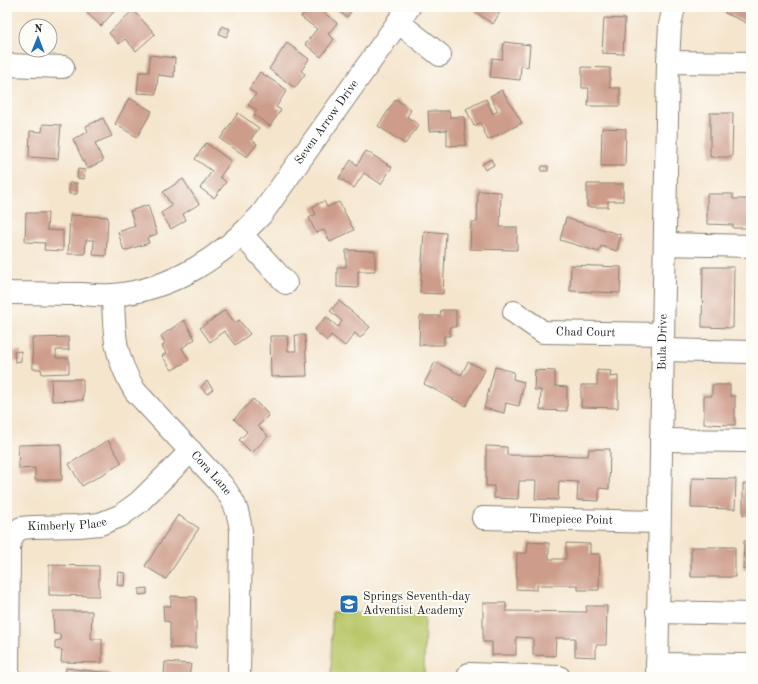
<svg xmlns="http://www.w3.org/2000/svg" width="758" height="684" font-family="'Old Standard TT',serif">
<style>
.green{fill:#b9c769;stroke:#6a7242}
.building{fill:#cd9c8a}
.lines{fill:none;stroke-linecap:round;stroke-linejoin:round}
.minor-casing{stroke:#888074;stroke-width:24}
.minor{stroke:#fff;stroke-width:22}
.labels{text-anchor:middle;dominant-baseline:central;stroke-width:4;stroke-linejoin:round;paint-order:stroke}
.street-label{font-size:12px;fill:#1c1c1c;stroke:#fdfcf7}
.poi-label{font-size:12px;fill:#1c1c1c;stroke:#fdfcf7;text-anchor:start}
</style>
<rect width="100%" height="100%" fill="#fdfcf7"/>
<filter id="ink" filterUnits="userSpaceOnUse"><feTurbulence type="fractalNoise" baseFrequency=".025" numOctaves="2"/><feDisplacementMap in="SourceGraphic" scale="8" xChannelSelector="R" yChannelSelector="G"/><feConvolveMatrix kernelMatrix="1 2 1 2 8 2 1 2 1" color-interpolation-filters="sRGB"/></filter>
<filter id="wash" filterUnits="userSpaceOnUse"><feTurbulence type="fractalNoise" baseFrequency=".012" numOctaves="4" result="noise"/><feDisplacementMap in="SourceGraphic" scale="16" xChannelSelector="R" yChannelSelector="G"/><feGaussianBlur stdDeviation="0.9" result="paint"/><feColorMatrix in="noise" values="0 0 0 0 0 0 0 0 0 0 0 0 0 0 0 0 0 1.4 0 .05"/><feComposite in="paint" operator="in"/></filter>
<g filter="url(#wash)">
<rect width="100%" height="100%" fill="#f5e5cd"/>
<!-- green -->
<path class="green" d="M332,612l93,1 -1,64h-93z"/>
<g id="blocks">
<!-- building -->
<path class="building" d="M93,7h25l-17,19 -14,-13z
M308,7h9l20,16 -9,11 6,5 -13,18 -16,-13 12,-15 -16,-12z
M332,7h22l-7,10z
M478,7h25l-10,17 -18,-12z
M727,7h24v7l-4,9 -22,-10z
M133,10l22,24 -19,17 -11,-12 -6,5 -10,-11z
M604,18l21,1 -2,35 -21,-1z
M222,26l8,3 -4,8 -7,-3z
M504,42l26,3 -2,22 -7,-1 -1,14 -30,-3 2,-19 10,1z
M287,43l22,16 -8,12 4,3 -10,14 -26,-19z
M150,55l25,3 -1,19 -16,-2 -2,19 -19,-1 2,-21h10z
M582,67l28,1v20h10v18h-32l1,-18h-7z
M260,72l27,18 -11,17 5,3 -11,16 -16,-11 3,-5 -9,-5 8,-11 -7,-5z
M502,90l20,33 -34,17 -8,-17 -6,3 -8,-17 20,-10 7,15 5,-3 -8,-15z
M129,98l23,13 -15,26 -22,-13z
M396,99l15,11 -4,7 12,8 -14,19 -27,-18z
M428,111h21l1,6h14l2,28 -19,1v-16l-18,1z
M238,113l21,15 -8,11 6,5 -10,13 -27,-18z
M710,113h23l-1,44h-22z
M103,118l9,18 -17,7 8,18 -16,8 -14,-30 15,-7 -2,-6z
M43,124l18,1 -3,34 -29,-2 1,-26 12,1z
M602,128l24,1 -1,37h-24z
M206,143l25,18 -11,16 6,5 -12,16 -14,-10 12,-17 -17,-12z
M747,146h4v8h-4z
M366,151l26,16 -11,17 -17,-11 -10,15 -15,-10 12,-18 6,5z
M491,159l3,6 -9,5 -3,-6z
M542,166h6v5h-7z
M78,169l7,1 -1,9 -7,-1z
M183,179l16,25 -16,10 3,6 -15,9 -10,-16 11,-7 -9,-14z
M69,183h8v11h-8z
M587,184h36v17h-15v6h-21z
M478,191l23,1 -1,35h17v23l-47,-1 1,-27h6z
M707,194h26v5h18v29h-18v-3l-26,-1z
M324,201l3,6 12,-5 15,28 -24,12 -6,-12 -8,3 -7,-15 7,-4 -4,-7z
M148,205l9,29 -10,4 2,5 -25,8 -6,-19 17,-6 -5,-15z
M26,213h22l-1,17 16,1v20l-19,-1 1,-7 -20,-1z
M70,215l38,2 -2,39 -13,-1 1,-15h-8l-1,14h-17z
M566,218l55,17 -4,16 -16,-5 -2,6 -39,-12z
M424,231l22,2 -3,61 -23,-1z
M346,250l29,1v20h-17v17l-21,-1v-20h9z
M571,265l50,2 -1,26 -50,-2z
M703,267h31l-1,61 -31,-1z
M750,292h1v34h-2z
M339,301l31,26 -10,11 -5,-5 -10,13 -14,-11 -4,6 -13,-11 12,-13 12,10 4,-6 -12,-10z
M225,310l10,13 4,-3 11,14 -15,11 -11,-14 -14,11 -10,-14z
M441,310h15v17h-6v9h-6v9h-25l1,-29h20z
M184,320l11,19 -13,9 7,12 -17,10 -10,-14 4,-3 -4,-7 3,-3 -4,-7z
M295,335h10l2,41 -36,1 -1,-41h17l1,15h8z
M68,337l1,13h-13v8h13v15l-27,1 -1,-5h-8l-1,-31z
M21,351v10l-6,1 -1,-10z
M435,362l26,13 7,-13 17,8 -19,36 -42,-22z
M495,367l19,5 -1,7 11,3 -5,24 -13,-3 -2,10 -20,-5z
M535,370l20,1v15l12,1v24l-27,-1 1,-20h-7z
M597,370l14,1 -1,6 8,-1v32l-37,-1v-22h16z
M51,379h32v21l-31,1z
M207,381l6,8 -6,5 -6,-7z
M712,385h18v11h5v29l-31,-1v-28h8z
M253,399l16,16 -11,11 10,10 -16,17 -13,-13 8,-8 -13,-13z
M108,440l14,23 -40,23 -13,-22z
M61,444l1,36h-27v-12l-16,1 -1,-24z
M486,446l21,1v8l81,1 1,-7h21l-1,40 -10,-1v13l-22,-1 1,-18 -19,-1 -1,19 -23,-1 1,-18h-17l-1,18 -24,-1v-12h-8z
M692,478l44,1 -1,30 -44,-1z
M743,484h8v31h-8z
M178,515l21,13 -33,51 -21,-13z
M744,541h7v29l-8,-1z
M528,542l21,1v16h17v-16l24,1v10h10l-1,36h-21v-5h-41v5l-21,-1 1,-36h10z
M691,547h44v30h-44z
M49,565l50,1v30l-50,-1z
M118,572l7,1 -1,13 -7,-1z
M147,588v6l-8,1v-6z
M171,596l25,1v51h-26v-26l-6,-1 -1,-15h8z
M483,603h23v8l81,1 -1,-6h21l-1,39h-10v12l-21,-1v-18h-19l-1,18 -22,-1v-17l-17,-1v18h-24v-13h-9z
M53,611h39l-1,28h11v24l-41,-1 1,-12 -7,-1v-8l6,-1 -1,-6h-6z
M749,630h2v47h-3z
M165,662l26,2 -2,13h-25z
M66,668l44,5v4h-45z"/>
</g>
</g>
<g filter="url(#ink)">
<use href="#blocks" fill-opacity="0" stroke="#888074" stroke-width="1"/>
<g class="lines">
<defs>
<g id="minor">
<path d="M398,22l42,33"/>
<path d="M668,62l83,1"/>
<path d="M7,65l56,2"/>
<path d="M242,235l44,48"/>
<path d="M665,244l86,2"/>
<path id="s1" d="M7,292l3,1c24,0 47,1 71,1 11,1 22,2 33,1 60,-6 107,-38 147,-80l148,-208"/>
<path id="s2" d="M113,295c1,40 1,61 22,96l87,94c13,17 16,25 19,46l-2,146"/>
<path id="s3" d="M514,312l29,20 120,2"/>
<path d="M663,350l88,2"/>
<path d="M661,440l90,1"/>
<path id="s4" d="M483,518l176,4"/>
<path d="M657,612l94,2"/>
<path d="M657,664l91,1"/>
<path d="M469,674l90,3"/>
<path id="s5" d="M8,677l1,-130 4,-13 8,-6 11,-1 47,-1 21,-2 20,-8 18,-13 53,-52"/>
<path id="s6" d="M657,677l11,-615 2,-37 4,-18"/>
</g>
</defs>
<!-- minor casing -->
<use href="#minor" class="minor-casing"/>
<!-- minor -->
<use href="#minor" class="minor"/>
</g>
</g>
<!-- icons -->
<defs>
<symbol id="school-square" viewBox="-11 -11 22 22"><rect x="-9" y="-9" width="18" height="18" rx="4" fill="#1f6fb2" stroke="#fdfcf7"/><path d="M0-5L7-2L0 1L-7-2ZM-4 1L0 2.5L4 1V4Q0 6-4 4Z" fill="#fff"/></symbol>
</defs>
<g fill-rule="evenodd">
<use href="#school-square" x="338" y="593" width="22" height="22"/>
</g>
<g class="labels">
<!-- street labels -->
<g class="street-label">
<text stroke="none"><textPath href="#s1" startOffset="392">Seven Arrow Drive</textPath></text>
<text stroke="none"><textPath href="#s3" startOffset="78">Chad Court</textPath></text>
<text stroke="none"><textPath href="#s6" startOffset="335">Bula Drive</textPath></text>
<text stroke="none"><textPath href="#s2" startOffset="212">Cora Lane</textPath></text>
<text stroke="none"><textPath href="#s4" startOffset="88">Timepiece Point</textPath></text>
<text stroke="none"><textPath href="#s5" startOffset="200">Kimberly Place</textPath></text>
</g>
<!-- poi labels -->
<g class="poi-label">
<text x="363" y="597">Springs Seventh-day<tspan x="363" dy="14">Adventist Academy</tspan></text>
</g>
</g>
<!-- margin -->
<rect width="758" height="684" fill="none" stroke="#fdfcf7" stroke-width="24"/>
<!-- north arrow -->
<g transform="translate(38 38) rotate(1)"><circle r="19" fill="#fdfcf7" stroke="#a3a29f"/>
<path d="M0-3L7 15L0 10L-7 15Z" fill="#1f6fb2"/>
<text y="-6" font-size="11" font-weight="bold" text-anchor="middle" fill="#1c1c1c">N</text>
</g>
</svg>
